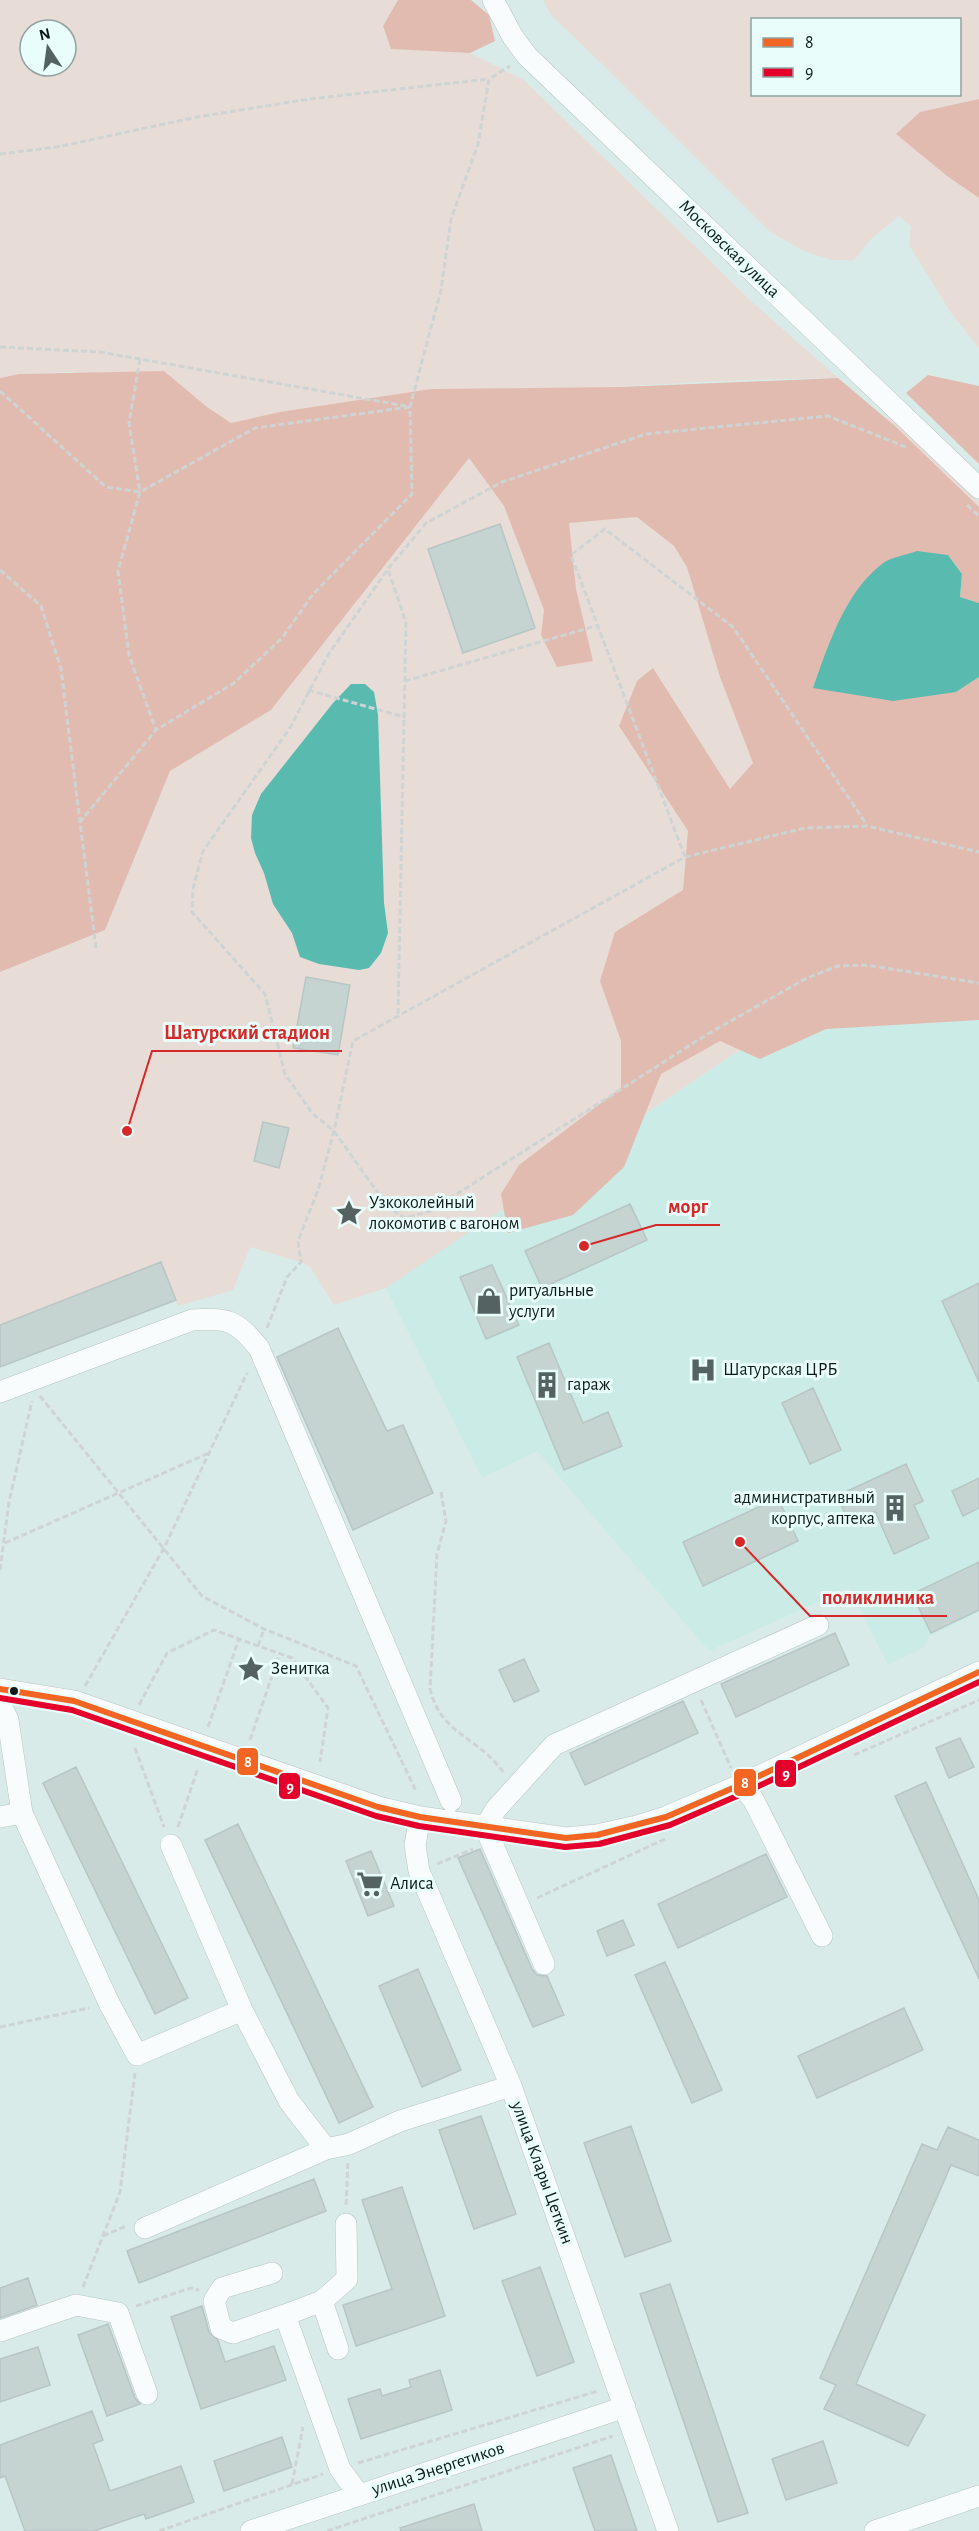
<svg xmlns="http://www.w3.org/2000/svg" width="979" height="2531" font-family="'Alegreya Sans',sans-serif">
<style>
.built{fill:#cbebe6}
.green{fill:#e8dcd7;fill-rule:evenodd}
.forest{fill:#e2bbb0}
.water{fill:#59bab0}
.building{fill:#c5d3d1;stroke:#b7c6c4;stroke-width:1.5}
.lines{fill:none;stroke-linecap:round;stroke-linejoin:round}
.minor-casing{stroke:#b6c4c2;stroke-width:22}
.path{stroke:#ced4d3;stroke-width:3;stroke-dasharray:6 3;stroke-linecap:butt}
.minor{stroke:#f9fcfc;stroke-width:21}
.bus-1-casing{stroke:#e9fdfa;stroke-width:10}
.bus-2-casing{stroke:#e9fdfa;stroke-width:10}
.bus-1{stroke:#f26522;stroke-width:6}
.bus-2{stroke:#e4002b;stroke-width:6}
.bus-dot{fill:#0d1a18;stroke:#e9fdfa;stroke-width:2}
.labels{text-anchor:middle;dominant-baseline:central;stroke-width:6;stroke-linejoin:round;paint-order:stroke}
.street-label{font-size:18px;fill:#0d1a18;stroke:#e9fdfa}
.poi-label{font-size:18px;fill:#0d1a18;stroke:#e9fdfa;text-anchor:start}
.leader{fill:none;stroke:#d62828;stroke-width:2}
.callout-dot{fill:#d62828;stroke:#e9fdfa;stroke-width:2}
.callout-label{font-size:20px;text-anchor:middle;font-weight:bold;fill:#d62828;stroke:#e9fdfa;stroke-width:6;stroke-linejoin:round;paint-order:stroke}
.line-badge{stroke:#e9fdfa;stroke-width:2}
.badge-label{font-size:16px;text-anchor:middle;font-weight:bold;fill:#fff}
</style>
<rect width="100%" height="100%" fill="#d9ebe8"/>
<!-- built -->
<path class="built" d="M838,984l141,21v607l-49,24 -7,12 -35,17 -39,-77 -140,63 -172,-200 -55,27 -96,-190z"/>
<!-- green -->
<path class="green" d="M0,0h398l-15,26 8,23 79,4 54,27 227,221 87,77c-112,1 -224,9 -336,16 -91,6 -182,10 -271,29l-24,-16 -135,-35 -53,2 -19,4zM30,30h36v36h-36z
M543,0h436v99l-59,13 -23,22 50,42 32,22v150l-28,-35 -42,-68 2,-19 -12,-10 -28,23 -17,21h-22l-26,-8 -36,-20 -170,-170 -48,-46zM752,20h208v74h-208z
M745,382l151,38 83,81v504l-141,-21 -452,304 -52,17 -24,-38 -9,-5 -51,-15 -17,43 -55,16 -3,-6 -175,67v-395l105,-42 65,-159 101,-61 198,-253z"/>
<!-- forest -->
<path class="forest" d="M398,0h73l18,15 6,26 -25,12 -79,-4 -8,-23z
M979,99v99l-32,-22 -51,-42 24,-22z
M164,371l43,36 24,16 49,-11 151,-23 189,-2 218,-9 58,49 83,80v96l-19,-6 2,-23 -14,-19 8,137 23,-15v343l-153,9 -66,30 -40,-18 -59,33 -37,93 -51,48 -65,18 -7,-39 18,-29 102,-77v-47l-21,-60 15,-49 68,-42 5,-59 -69,-105 18,-45 16,-13 77,121 23,-26 -33,-86 -33,-110 -13,-21 -37,-29 -68,6 7,66 17,72 -36,6 -16,-32 3,-25 -40,-104 -35,-48 -198,252 -101,61 -65,159 -105,42v-594l19,-4z
M928,375l51,11v78l-73,-71z"/>
<!-- water -->
<path class="water" d="M917,551l31,4 14,19 -2,23 19,6v74l-23,15 -63,9 -80,-13c15,-42 32,-96 69,-124 9,-7 24,-9 35,-13z
M351,684h14l9,8 4,23 6,188 4,30 -7,20 -12,15 -10,2 -40,-6 -19,-7 -8,-24 -19,-29 -9,-31 -9,-20 -4,-15 1,-23 9,-21 72,-91z"/>
<!-- building -->
<path class="building" d="M500,524l35,104 -72,25 -35,-104z
M306,977l44,8 -12,70 -45,-7z
M263,1122l26,6 -10,40 -25,-7z
M630,1204l17,36 -105,48 -17,-37z
M161,1262l15,38 -176,67v-42z
M492,1265l27,60 -33,14 -26,-62z
M979,1283v99l-37,-81z
M338,1328l49,103 16,-6 30,68 -80,37 -76,-173z
M549,1343l34,80 25,-11 14,34 -58,24 -47,-113z
M813,1388l28,62 -31,14 -28,-61z
M906,1464l17,37 -9,4 15,33 -35,16 -19,-43 -25,12 -11,-22 11,-5 -3,-5z
M979,1478v30l-16,8 -11,-25z
M778,1498l20,43 -95,45 -20,-44z
M979,1562v48l-48,23 -19,-39z
M835,1633l14,32 -113,52 -15,-33z
M524,1659l15,32 -25,11 -15,-32z
M683,1701l15,32 -113,52 -15,-32z
M960,1738l14,29 -25,11 -13,-30z
M76,1767l112,231 -33,16 -112,-231z
M926,1782l53,118v79l-84,-183z
M238,1824l135,283 -34,16 -134,-283z
M480,1849l52,120 5,6 10,1 17,39 -31,12 -75,-169z
M371,1851l23,55 -26,10 -22,-55z
M766,1854l21,43 -109,51 -20,-44z
M623,1920l11,25 -27,11 -10,-25z
M665,1962l57,128 -30,13 -57,-128z
M418,1969l43,101 -39,17 -43,-101z
M904,2008l19,42 -106,48 -19,-42z
M481,2116l35,98 -42,15 -35,-99z
M631,2126l40,115 -46,16 -41,-114z
M948,2127l31,13v36l-28,-11 -95,219 69,31 -17,31 -84,-37 12,-24 -16,-7 102,-234 15,6z
M314,2179l12,32 -187,72 -12,-32z
M402,2187l43,129 -89,30 -13,-41 49,-16 -30,-89z
M540,2267l34,95 -37,14 -35,-95z
M28,2278l9,27 -37,13v-30z
M670,2284l78,229 -30,9 -78,-228z
M202,2306l7,26 9,8 7,22 49,-16 12,34 -85,29 -30,-92z
M108,2324l27,74 5,6 -33,12 -29,-81z
M38,2347l12,38 -50,17v-43z
M440,2370l12,40 -91,29 -13,-40 32,-10 2,7 29,-9 -2,-7z
M92,2411l11,29 -10,4 17,47 71,-25 13,36 -48,17 -2,-5 -50,17h-69l-20,-55 -5,2v-33z
M282,2437l10,30 -68,24 -10,-30z
M823,2441l14,42 -51,17 -14,-41z
M611,2455l26,76h-42l-22,-63z
M474,2504l8,27h-81l-1,-3z"/>
<g class="lines">
<defs>
<path id="minor" d="M493,0l20,37 14,19 452,432
M0,1392l192,-72c36,-2 43,-1 67,28l192,453
M0,1689l74,12 304,106 42,10 146,21 31,-3 40,-9 29,-9 74,-32 239,-113
M0,1703l8,17 14,93 -22,4
M740,1785l13,14 69,137
M22,1813l87,190 28,52 105,-45 47,91 37,48 23,-5 51,-23 111,-35
M420,1817l-5,28 4,26 92,215 157,445
M171,1845l71,165
M544,1964l-59,-137 11,-18 58,-64 264,-120
M145,2228l181,-79
M272,2273l-50,15 -8,13 7,27 12,5 52,-18
M322,2301l25,-22 -1,-55
M0,2331l76,-26 42,8 29,81
M338,2349l-16,-48 -37,14 55,154 19,26
M251,2531l374,-124
M875,2531l104,-35"/>
</defs>
<!-- minor casing -->
<use href="#minor" class="minor-casing"/>
<!-- path -->
<path class="path" d="M0,154l57,-7 140,-30 113,-18 179,-20
M0,347l100,5 306,54
M140,359l-11,64 11,69 -22,79 11,84 27,75
M0,391l106,96 34,5 115,-64 155,-21
M906,447l-78,-31 -182,18 -144,48 -76,41 -38,46 -60,86 -38,73 -87,123 -10,38 -1,23 73,82 20,80 27,39 22,18 54,76 17,11 25,-7 276,-176 101,-57 31,-12 28,-1 113,18
M967,505l12,11
M0,570l41,36 20,63 19,153
M405,681l194,-56
M308,690l96,27 2,-94 -18,-54
M685,857l-114,-302 34,-26 128,98 134,198
M96,948l-16,-126 76,-92 78,-47 48,-45 31,-44 99,-100 -2,-87 31,-117 10,-71 27,-75 11,-65 21,-13
M398,1014l6,-297
M267,1328l20,-51 14,-15 -3,-21 20,-51 16,-59 19,-90 332,-184 120,-29 62,-2 112,26
M40,1396l162,200 62,33 92,37 60,125
M441,1492l5,29 -9,33 -7,135c11,46 49,48 73,83
M5,1543l204,-90
M0,1570l9,-68 23,-101
M258,1646l6,-17
M85,1686l79,-138 83,-175
M701,1700l30,68
M139,1705l28,-52 47,-23 78,28 36,50 -8,54
M208,1727l31,-88
M250,1740l30,-87
M135,1748l29,79
M854,1755l125,-55
M178,1827l20,-59
M437,1864l36,-15
M537,1898l128,-59
M0,2027l89,-19
M346,2205l2,-42
M103,2236l23,-10
M83,2287l37,-95 15,-119
M136,2306l55,-18 8,2
M358,2463l240,-72
M292,2484l11,-57
M159,2531l164,-57
M327,2531l286,-95"/>
<!-- minor -->
<use href="#minor" class="minor"/>
<defs>
<path id="bus-1" d="M0,1689l74,12 304,106 42,10 146,21 31,-3 69,-18 74,-32 239,-113"/>
<path id="bus-2" d="M0,1698l72,12 304,106 43,10 146,21 34,-3 71,-19 74,-32 235,-111"/>
</defs>
<!-- bus-1 casing -->
<use href="#bus-1" class="bus-1-casing"/>
<!-- bus-2 casing -->
<use href="#bus-2" class="bus-2-casing"/>
<!-- bus-1 -->
<use href="#bus-1" class="bus-1"/>
<!-- bus-2 -->
<use href="#bus-2" class="bus-2"/>
</g>
<!-- icons -->
<defs>
<symbol id="sight-bare" viewBox="-9 -9 18 18"><path d="M0-6L1.8-2.2L6-1.7L2.9 1.2L3.7 5.4L0 3.3L-3.7 5.4L-2.9 1.2L-6-1.7L-1.8-2.2Z" fill="#546361" stroke="#e9fdfa" stroke-width="2.5" paint-order="stroke"/></symbol>
<symbol id="shop-bare" viewBox="-9 -9 18 18"><path d="M-5-2.5h2.3a2.7 3.5 0 0 1 5.4 0H5L5.5 6h-11ZM-1.5-2.5h3a1.5 2.3 0 0 0-3 0Z" fill="#546361" stroke="#e9fdfa" stroke-width="2.5" paint-order="stroke"/></symbol>
<symbol id="hospital-bare" viewBox="-9 -9 18 18"><path d="M-5-5h3v3.5h4V-5h3V5h-3V1.5h-4V5h-3Z" fill="#546361" stroke="#e9fdfa" stroke-width="2.5" paint-order="stroke"/></symbol>
<symbol id="building-bare" viewBox="-9 -9 18 18"><path d="M-4-6H4V6H1V3H-1V6H-4ZM-2.5-4.3h1.7v1.8h-1.7ZM.8-4.3h1.7v1.8H.8ZM-2.5-1h1.7V.8h-1.7ZM.8-1h1.7V.8H.8Z" fill="#546361" stroke="#e9fdfa" stroke-width="2.5" paint-order="stroke"/></symbol>
<symbol id="supermarket-bare" viewBox="-9 -9 18 18"><path d="M-6-5.5h2.5l.6 2H6L4.5 2H-2.5L-4.4-4H-6ZM-1.5 3.2a1.3 1.3 0 1 0 .1 0ZM3 3.2a1.3 1.3 0 1 0 .1 0Z" fill="#546361" stroke="#e9fdfa" stroke-width="2.5" paint-order="stroke"/></symbol>
</defs>
<g fill-rule="evenodd">
<use href="#sight-bare" x="330" y="1194" width="38" height="38"/>
<use href="#shop-bare" x="470" y="1282" width="38" height="38"/>
<use href="#hospital-bare" x="684" y="1351" width="38" height="38"/>
<use href="#building-bare" x="528" y="1366" width="38" height="38"/>
<use href="#building-bare" x="876" y="1489" width="38" height="38"/>
<use href="#sight-bare" x="232" y="1650" width="38" height="38"/>
<use href="#supermarket-bare" x="351" y="1865" width="38" height="38"/>
</g>
<!-- markers -->
<circle class="bus-dot" cx="14" cy="1691" r="5"/>
<g class="labels">
<!-- street labels -->
<g class="street-label">
<text transform="translate(729 249) rotate(44)">Московская улица</text>
<text transform="translate(542 2173) rotate(70)">улица Клары Цеткин</text>
<text transform="translate(438 2469) rotate(-18)">улица Энергетиков</text>
</g>
<!-- poi labels -->
<g class="poi-label">
<text x="369" y="1203">Узкоколейный<tspan x="369" dy="21">локомотив с вагоном</tspan></text>
<text x="509" y="1291">ритуальные<tspan x="509" dy="21">услуги</tspan></text>
<text x="723" y="1370">Шатурская ЦРБ</text>
<text x="567" y="1385">гараж</text>
<text x="875" y="1498" text-anchor="end">административный<tspan x="875" dy="21">корпус, аптека</tspan></text>
<text x="271" y="1669">Зенитка</text>
<text x="390" y="1884">Алиса</text>
</g>
</g>
<!-- callouts -->
<path class="leader" d="M127 1131L152 1051H342M584 1246L656 1225H720M740 1542L810 1616H947"/>
<g class="callout-dot">
<circle cx="127" cy="1131" r="6"/>
<circle cx="584" cy="1246" r="6"/>
<circle cx="740" cy="1542" r="6"/>
</g>
<g class="callout-label">
<text x="247" y="1039">Шатурский стадион</text>
<text x="688" y="1213">морг</text>
<text x="878" y="1604">поликлиника</text>
</g>
<g class="line-badge">
<rect x="236" y="1747" width="23" height="29" rx="6" fill="#f26522"/>
<rect x="774" y="1759" width="23" height="29" rx="6" fill="#e4002b"/>
<rect x="733" y="1768" width="24" height="29" rx="6" fill="#f26522"/>
<rect x="278" y="1772" width="23" height="28" rx="6" fill="#e4002b"/>
</g>
<g class="badge-label">
<text x="248" y="1767">8</text>
<text x="786" y="1779">9</text>
<text x="745" y="1788">8</text>
<text x="290" y="1792">9</text>
</g>
<!-- legend -->
<rect x="751" y="18" width="210" height="78" fill="#e9fdfa" stroke="#91a2a0" stroke-width="1.5"/>
<rect x="763" y="38" width="30" height="9" fill="#f26522" stroke="#91a2a0" stroke-width="1.5"/>
<text x="805" y="48" font-size="18" fill="#0d1a18">8</text>
<rect x="763" y="68" width="30" height="9" fill="#e4002b" stroke="#91a2a0" stroke-width="1.5"/>
<text x="805" y="78" font-size="18" fill="#0d1a18">9</text>
<!-- north arrow -->
<g transform="translate(48 48) rotate(347)"><circle r="28" fill="#e9fdfa" stroke="#91a2a0" stroke-width="1.5"/>
<path d="M0-4.5L10 22L0 15L-10 22Z" fill="#546361"/>
<text y="-9" font-size="16" font-weight="bold" text-anchor="middle" fill="#0d1a18">N</text>
</g>
</svg>
